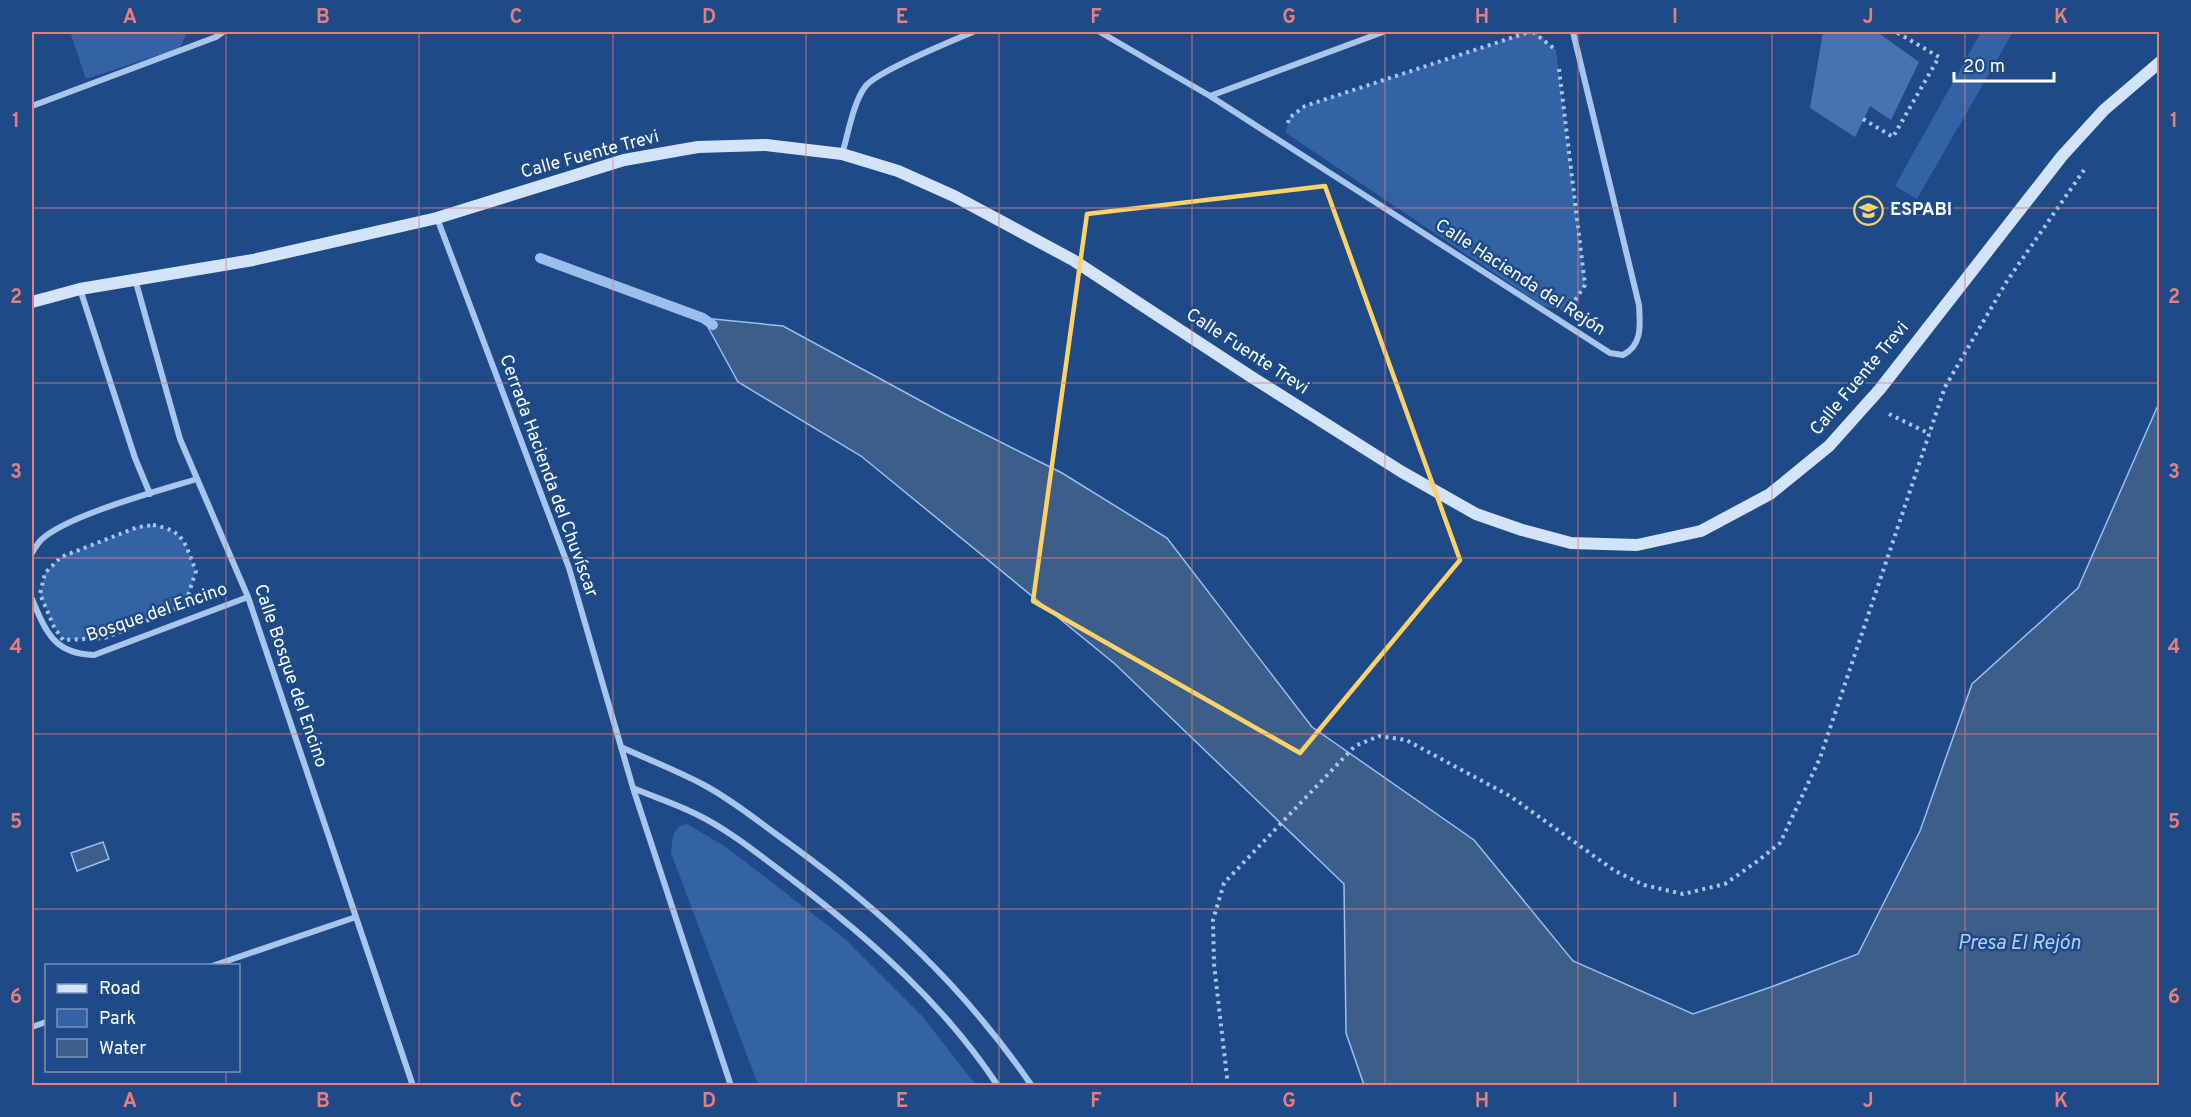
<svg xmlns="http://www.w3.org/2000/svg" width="2191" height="1117" font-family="Overpass,sans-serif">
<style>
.green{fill:#3163a5}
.water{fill:#3d5e8b;stroke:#9bbfed;stroke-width:1.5}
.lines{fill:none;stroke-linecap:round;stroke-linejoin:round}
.stream{stroke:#9bbfed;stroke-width:10}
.building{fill:#4674b1}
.path{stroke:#a8c5eb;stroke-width:4;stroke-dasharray:3 4.5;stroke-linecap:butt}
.street{stroke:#a8c5eb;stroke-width:6}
.secondary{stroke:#d3e3f8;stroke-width:12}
.marked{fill:none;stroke:#fad266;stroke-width:4.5;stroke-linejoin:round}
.grid{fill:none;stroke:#e67e7e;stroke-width:1.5;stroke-opacity:0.55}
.labels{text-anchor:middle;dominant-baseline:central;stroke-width:5;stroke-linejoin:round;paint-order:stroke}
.street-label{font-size:18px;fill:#fff;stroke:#1e4a88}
.poi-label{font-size:18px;font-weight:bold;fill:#fff;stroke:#1e4a88;text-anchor:start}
.water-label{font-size:20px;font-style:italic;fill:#b3cff2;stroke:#1e4a88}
.neatline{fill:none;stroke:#e67e7e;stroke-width:2}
.grid-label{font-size:20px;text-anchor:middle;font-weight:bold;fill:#e67e7e}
</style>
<rect width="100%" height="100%" fill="#1e4a88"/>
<!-- green -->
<path class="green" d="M70,32h117l-7,16 -94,31z
M1529,32c11,0 19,11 27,18l29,235 -10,17 -10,9 -22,-5 -257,-173 3,-15 16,-12z
M1981,32h32l-96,167 -22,-13z
M153,525c33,6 31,18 43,46l-11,34 -80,33 -42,2 -9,-13 -14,-33 5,-21 16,-16 77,-30z
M687,824l39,23 118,91 78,78 54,69h-218l-87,-232c2,-14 0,-26 16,-29z"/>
<!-- water -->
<path class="water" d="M703,318l80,8 162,88 117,59 105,65 145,189 162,113 99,121 120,53 78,-27 87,-33 62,-123 52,-147 106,-96 81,-185v682h-795l-18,-52 -2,-149 -229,-220 -254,-208 -123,-74z
M103,842l6,17 -32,12 -6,-18z"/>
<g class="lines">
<!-- stream -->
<path class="stream" d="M540,258l163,60 10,7"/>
</g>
<!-- building -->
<path class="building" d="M1823,32h54l42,30 -28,58 -21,-14 -15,31 -45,-29z"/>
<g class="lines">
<!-- path -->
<path class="path" d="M1533,32l23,18
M1559,69l26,216 -13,20
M1863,119l30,18 46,-80 -43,-25
M1288,123l1,-5 16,-12 224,-74
M1889,414l41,20
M153,525c33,6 31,18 43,46l-11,34 -80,33 -42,2 -9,-13 -14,-33 5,-21 16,-16 77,-30z
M1228,1086l-14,-122 -1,-44 11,-37 131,-137 24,-10 27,4 104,56 105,75 29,14 39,9 42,-10 34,-24 21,-17 40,-85 125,-371 62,-106 77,-111"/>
<!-- street -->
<path class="street" d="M1100,32l110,64 400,257 13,2c20,-10 17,-31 16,-50l-66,-273
M1210,96l173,-64
M32,106l184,-69 7,-5
M842,154c6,-19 11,-51 23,-67 10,-15 87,-46 108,-55
M437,218l132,350 64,220 98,298
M135,279l45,160 68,158 165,489
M80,289l55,169 15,36
M32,553c2,-4 5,-8 8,-12 24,-25 121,-51 157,-62
M32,599c14,33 22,55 62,56l154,-58
M621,747c28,13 57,24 83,38 30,16 56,38 83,57 97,70 177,145 245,244
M633,788c21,9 43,16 63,26 35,17 67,44 98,67 77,59 150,123 204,205
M212,966l144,-49
M32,1027l14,-5"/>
<!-- secondary -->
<path class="secondary" d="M32,302l48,-13 173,-29 184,-42 187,-58 74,-13 68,-2 76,9 56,17 56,25 119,64 177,116 152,96 74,42 46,16 49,13 66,2 64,-14 69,-37 59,-48 51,-57 182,-233 42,-46 56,-48"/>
</g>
<!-- marked area -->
<path class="marked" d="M1325,186l135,374 -160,193 -267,-152 54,-387z"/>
<!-- grid -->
<path class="grid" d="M226,32v934M419,32v1054M613,32v1054M806,32v1054M999,32v1054M1192,32v1054M1385,32v1054M1578,32v1054M1772,32v1054M1965,32v1054M32,208h2128M32,383h2128M32,558h2128M32,734h2128M32,909h2128M226,1070v16"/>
<!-- icons -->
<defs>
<symbol id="school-ring" viewBox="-11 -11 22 22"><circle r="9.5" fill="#1e4a88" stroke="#fad266" stroke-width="1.5"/><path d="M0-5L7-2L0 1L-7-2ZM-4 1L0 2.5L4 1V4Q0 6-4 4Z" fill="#fad266"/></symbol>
</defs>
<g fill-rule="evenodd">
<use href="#school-ring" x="1852" y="194" width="33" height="33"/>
</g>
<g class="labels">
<!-- street labels -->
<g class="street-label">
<text transform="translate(590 155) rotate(-15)">Calle Fuente Trevi</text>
<text transform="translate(1520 278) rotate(33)">Calle Hacienda del Rejón</text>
<text transform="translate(1247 352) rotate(33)">Calle Fuente Trevi</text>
<text transform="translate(1860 379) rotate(-50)">Calle Fuente Trevi</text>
<text transform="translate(548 476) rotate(70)">Cerrada Hacienda del Chuvíscar</text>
<text transform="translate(157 613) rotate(-19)">Bosque del Encino</text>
<text transform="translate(290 676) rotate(71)">Calle Bosque del Encino</text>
</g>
<!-- poi labels -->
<g class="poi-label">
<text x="1890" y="210">ESPABI</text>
</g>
<!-- water labels -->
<g class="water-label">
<text x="2019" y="944">Presa El Rejón</text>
</g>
</g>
<!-- border -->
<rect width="2191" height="1117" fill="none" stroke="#1e4a88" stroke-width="66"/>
<!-- legend -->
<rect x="45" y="964" width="195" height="108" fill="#1e4a88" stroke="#7892b8" stroke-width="1.5"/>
<rect x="57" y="984" width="30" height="9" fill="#d3e3f8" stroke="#7892b8" stroke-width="1.5"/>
<text x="99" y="994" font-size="18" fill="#ffffff">Road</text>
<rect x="57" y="1009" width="30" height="18" fill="#3163a5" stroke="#7892b8" stroke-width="1.5"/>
<text x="99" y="1024" font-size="18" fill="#ffffff">Park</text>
<rect x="57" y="1039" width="30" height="18" fill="#3d5e8b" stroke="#7892b8" stroke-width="1.5"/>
<text x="99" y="1054" font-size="18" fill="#ffffff">Water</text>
<!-- scale -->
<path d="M1954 72v9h100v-9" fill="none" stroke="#ffffff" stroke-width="3"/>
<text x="1963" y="72" font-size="18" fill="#ffffff" stroke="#1e4a88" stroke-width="4.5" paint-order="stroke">20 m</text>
<rect x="33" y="33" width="2125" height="1051" class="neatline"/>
<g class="grid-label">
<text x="130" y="23">A</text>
<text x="323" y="23">B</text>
<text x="516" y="23">C</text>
<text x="709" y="23">D</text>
<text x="902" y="23">E</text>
<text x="1096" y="23">F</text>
<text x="1289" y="23">G</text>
<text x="1482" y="23">H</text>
<text x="1675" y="23">I</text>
<text x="1868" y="23">J</text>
<text x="2061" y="23">K</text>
<text x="16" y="127">1</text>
<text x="2174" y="127">1</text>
<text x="16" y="303">2</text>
<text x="2174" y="303">2</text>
<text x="16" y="478">3</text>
<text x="2174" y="478">3</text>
<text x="16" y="653">4</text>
<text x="2174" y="653">4</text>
<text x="16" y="828">5</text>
<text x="2174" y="828">5</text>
<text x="16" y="1003">6</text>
<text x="2174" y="1003">6</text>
<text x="130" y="1107">A</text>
<text x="323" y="1107">B</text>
<text x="516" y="1107">C</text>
<text x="709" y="1107">D</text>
<text x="902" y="1107">E</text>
<text x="1096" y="1107">F</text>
<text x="1289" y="1107">G</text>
<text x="1482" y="1107">H</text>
<text x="1675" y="1107">I</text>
<text x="1868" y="1107">J</text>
<text x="2061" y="1107">K</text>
</g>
</svg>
